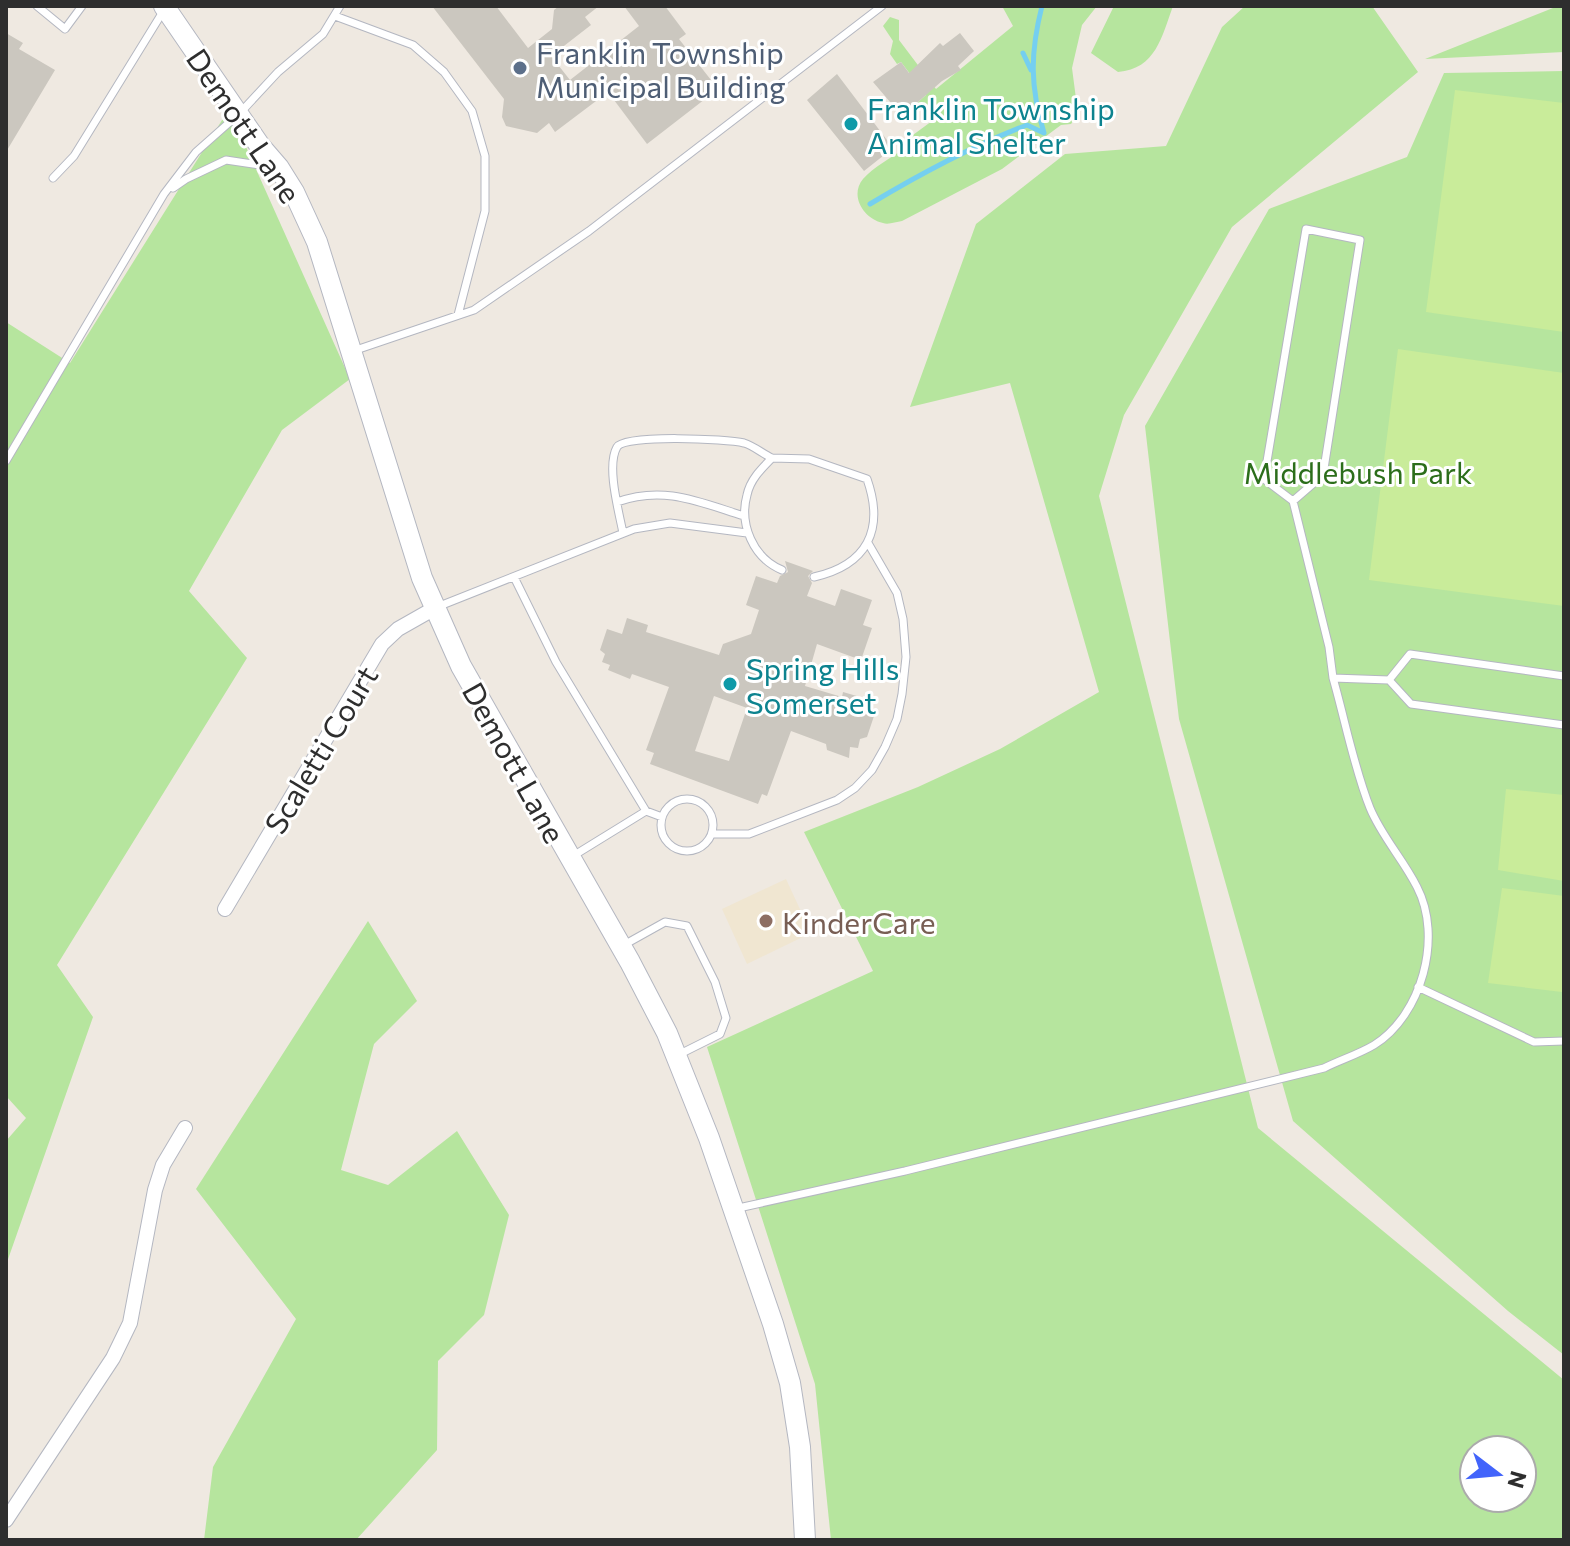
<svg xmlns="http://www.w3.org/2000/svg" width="1570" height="1546" font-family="Commissioner,sans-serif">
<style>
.education{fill:#f0e6d1}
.green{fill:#b6e59e;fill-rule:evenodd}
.pitch{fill:#c9ec9a}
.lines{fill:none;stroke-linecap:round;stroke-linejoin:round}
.stream{stroke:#75cff0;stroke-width:5}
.building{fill:#cbc7bf;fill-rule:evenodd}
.lane-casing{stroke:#b4b7c1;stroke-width:9}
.street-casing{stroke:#b4b7c1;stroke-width:16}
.secondary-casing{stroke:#b4b7c1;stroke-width:22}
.lane{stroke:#fff;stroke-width:7}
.street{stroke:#fff;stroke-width:14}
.secondary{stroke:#fff;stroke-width:20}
.service-dot{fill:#5c6f8a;stroke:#fff;stroke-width:3}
.culture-dot{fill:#0f9aa8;stroke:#fff;stroke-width:3}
.education-dot{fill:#8d6e63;stroke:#fff;stroke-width:3}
.labels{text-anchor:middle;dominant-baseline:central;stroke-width:6;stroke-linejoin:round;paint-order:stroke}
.service-label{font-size:30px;fill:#4e5e75;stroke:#fff;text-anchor:start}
.culture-label{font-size:30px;fill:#0d838f;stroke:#fff;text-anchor:start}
.street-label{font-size:30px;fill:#2e2e2e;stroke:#fff}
.park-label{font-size:30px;fill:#2c6e1b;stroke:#fff}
.education-label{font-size:30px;fill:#785e54;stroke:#fff;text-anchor:start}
</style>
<rect width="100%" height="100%" fill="#efe9e1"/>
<!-- education -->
<path class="education" d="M786,879l25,54 -64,31 -25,-55z"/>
<!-- green -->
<path class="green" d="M1002,6h95l-15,19 -10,43 6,46 -7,10 -10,1 -59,44 -100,52c-6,1 -14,4 -19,2 -19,-4 -34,-27 -20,-44 10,-12 29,-21 41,-31l-2,-5 30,-22 -15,-18 9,-8 -25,-33 -4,2 -7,-10 3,-13 -10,-15 7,-9 9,3v20l37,49 77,-63z
M1114,6h59c-11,30 -17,63 -55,66l-27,-19z
M1245,6h127l46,66 -186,155 -108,188 -25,81 159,632 306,252v160h-733l-16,-156 -108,-337 166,-76 -69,-139 114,-45 82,-38 99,-57 -89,-309 -100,24 66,-183 89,-70 101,-8 56,-119zM1474,1450h48v48h-48z
M1558,6h6v46l-139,7z
M1564,71v1284l-56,-44 -215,-190 -114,-402 -34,-293 124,-217 138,-52 37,-84z
M229,109l121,270 -68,51 -93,161 58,67 -190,307 36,52 -87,248v-124l20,-23 -20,-22v-774l64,41z
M368,921l49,80 -43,43 -33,126 47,15 69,-54 52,84 -25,100 -46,46 -1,89 -81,90h-152l9,-73 83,-148 -100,-130z"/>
<!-- pitch -->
<path class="pitch" d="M1455,90l109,13v229l-138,-20z
M1398,349l166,24v233l-195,-26z
M1506,789l58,6v86l-66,-11z
M1502,888l62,8 -2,96 -74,-9z"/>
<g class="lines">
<!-- stream -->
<path class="stream" d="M1042,6c-12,47 -12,81 2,127
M1023,53l8,17
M870,204c50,-30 102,-58 157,-79l17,8"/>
</g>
<!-- building -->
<path class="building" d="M432,6h64l32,42 24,-19 2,-19 5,-4h40l-14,11 6,8 -40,31 19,24 69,-54 -15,-20h41l21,28 -7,5 39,50 -71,55 -39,-52 -53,40 -6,-9 -12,10 -31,-7 -4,-9 2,-18z
M6,33l17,10 -4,6 36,21 -49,82z
M960,33l14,18 -16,15 3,4 -19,11 -40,35 -29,-34 28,-20 8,11 31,-30 3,3z
M837,74l56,74 -29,23 -57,-71z
M785,561l28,10 -5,5 4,7 -5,13 28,10 6,-17 31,11 -9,25 9,3 -11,32 -44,-16 -12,42 37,11 1,-5 24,7 -5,14 12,3 -7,21 -7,2 -2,9 -8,-1 -1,11 -22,-8 -1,-6 -35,-13 -24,65 -5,-2 -4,10 -108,-40 4,-11 -8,-3 23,-63 -37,-13 -2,5 -22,-9 2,-5 -8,-3 3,-8 -5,-4 7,-21 15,5 5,-16 21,7 -2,7 73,23 4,-11 28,-10 8,-24 -13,-5 10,-29 21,7 3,-7 8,-4zM714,696l33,12 -18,53 -34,-10z"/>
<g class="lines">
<defs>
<path id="lane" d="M37,6l28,23 17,-23
M335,16l78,29 31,27 28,39 13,45v55l-27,104
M53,178l21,-22 90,-146
M173,188l13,-9 40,-19 46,7
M353,351l121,-41 115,-79 293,-225
M6,461l158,-267 32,-42 44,-39 38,-41 45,-38 17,-28
M1293,501l-29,-22 42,-250 54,11 -37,235 -30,26 36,146 4,31
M617,502c47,-17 82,0 127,14
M623,533c-4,-21 -17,-67 -6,-86 8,-13 110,-8 127,-4 10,3 19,11 28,15
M782,570c-29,-12 -43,-46 -35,-75 3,-15 14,-26 25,-37l37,1 58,20c18,51 0,86 -53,98
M514,577l42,85 90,149 16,6
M437,607l197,-78 36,-6 77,10
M1389,680l21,-26 154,22
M661 825a26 26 0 1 1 52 0a26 26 0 1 1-52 0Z
M713,834h36l88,-34 18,-12 17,-18 13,-23 12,-28 5,-25 4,-37 -3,-38 -6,-26 -29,-50
M573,856l73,-45
M622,946l43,-24 22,4 28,56 11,36 -6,16 -42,21
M1418,987l116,55 30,-1
M734,1209l171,-38 419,-103c16,-8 35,-14 50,-23 48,-30 69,-108 43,-158 -14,-28 -35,-50 -47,-79 -16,-40 -25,-88 -37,-130l56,2 22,24 153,21"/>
<path id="street" d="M225,909l157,-265 16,-15 37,-21
M6,1520l107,-162 17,-35 25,-133 8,-25 22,-37"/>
<path id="secondary" d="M164,6l96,140 19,22 15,24 23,50 105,336 39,88 169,296 37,71 42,105 64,186 17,59 10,64 5,93"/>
</defs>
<!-- lane casing -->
<use href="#lane" class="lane-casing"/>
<!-- street casing -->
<use href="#street" class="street-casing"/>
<!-- secondary casing -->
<use href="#secondary" class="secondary-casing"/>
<!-- lane -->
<use href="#lane" class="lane"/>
<!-- street -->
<use href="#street" class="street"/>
<!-- secondary -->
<use href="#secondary" class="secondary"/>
</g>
<!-- markers -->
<circle class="service-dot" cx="520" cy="68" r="8"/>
<g class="culture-dot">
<circle cx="851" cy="124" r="8"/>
<circle cx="730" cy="684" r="8"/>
</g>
<circle class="education-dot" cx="766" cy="921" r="8"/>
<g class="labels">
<!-- service labels -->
<g class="service-label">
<text x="536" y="51">Franklin Township<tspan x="536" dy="34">Municipal Building</tspan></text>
</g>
<!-- culture labels -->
<g class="culture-label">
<text x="867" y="107">Franklin Township<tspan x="867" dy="34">Animal Shelter</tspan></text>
<text x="746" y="667">Spring Hills<tspan x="746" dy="34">Somerset</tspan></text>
</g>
<!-- street labels -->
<g class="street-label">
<text transform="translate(245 125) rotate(56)">Demott Lane</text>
<text transform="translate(320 749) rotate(-59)">Scaletti Court</text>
<text transform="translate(515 762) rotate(61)">Demott Lane</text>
</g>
<!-- park labels -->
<g class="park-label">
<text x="1358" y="471">Middlebush Park</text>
</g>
<!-- education labels -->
<g class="education-label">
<text x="782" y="921">KinderCare</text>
</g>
</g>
<!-- border -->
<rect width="1570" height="1546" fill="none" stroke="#2e2e2e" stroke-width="16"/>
<!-- north arrow -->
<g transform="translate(1498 1474) rotate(106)"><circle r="38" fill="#ffffff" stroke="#ababab" stroke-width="2"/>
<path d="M0-6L14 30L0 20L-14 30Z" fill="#4264fb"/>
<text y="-12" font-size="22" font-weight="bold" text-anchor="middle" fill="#2e2e2e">N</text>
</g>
</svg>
